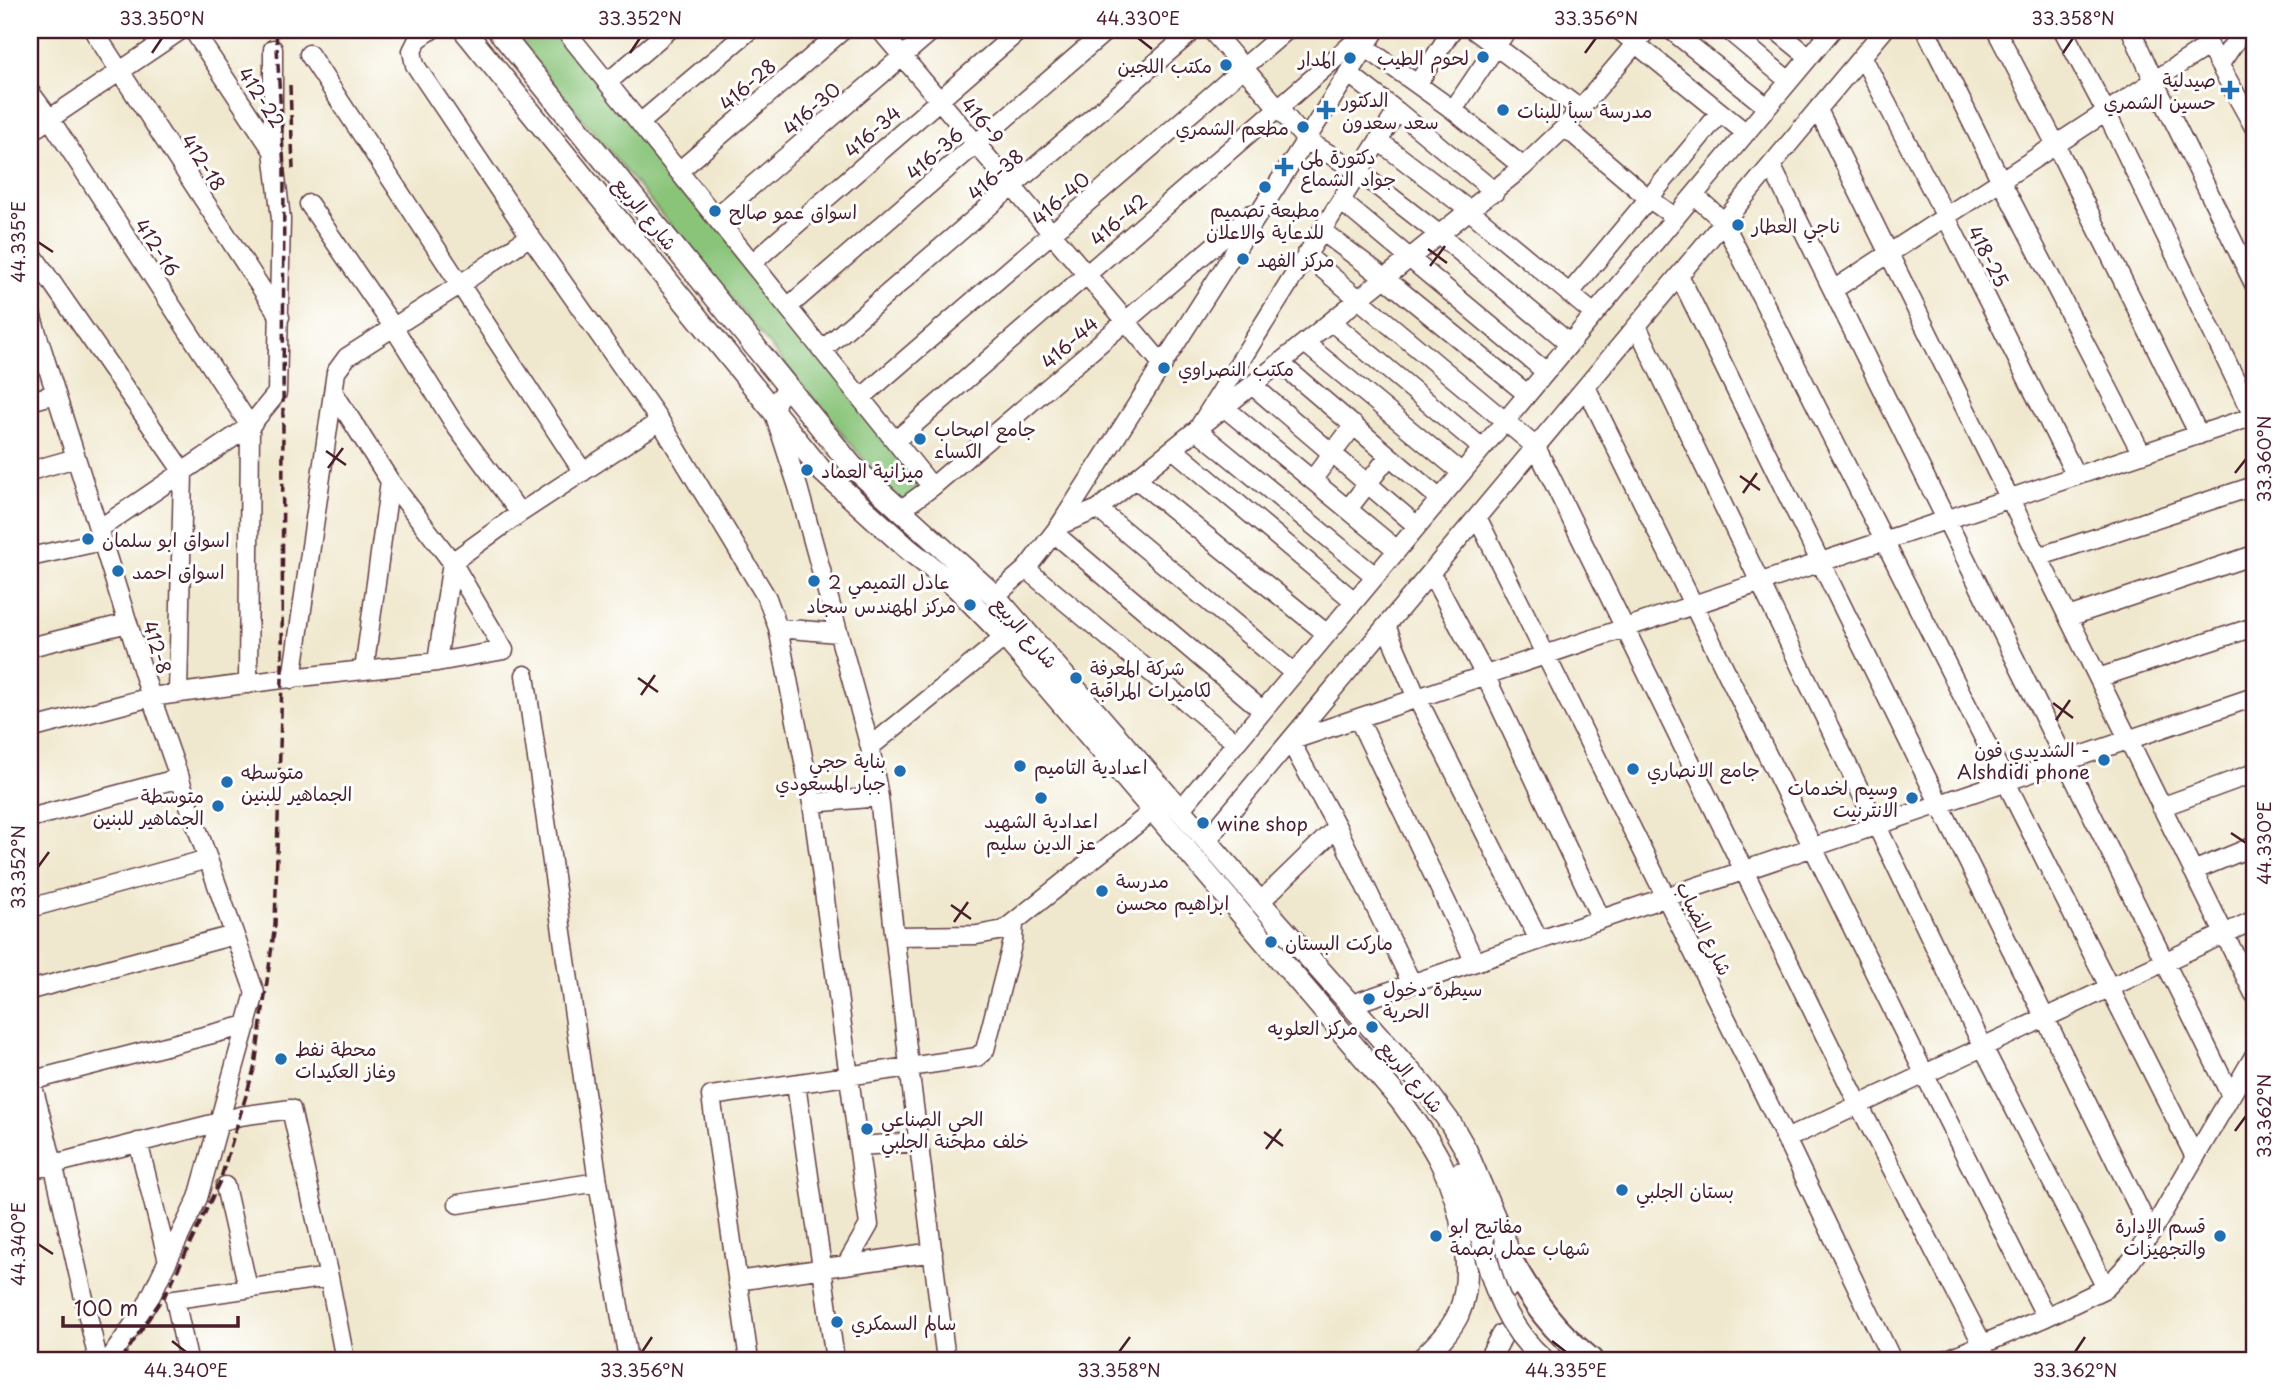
<svg xmlns="http://www.w3.org/2000/svg" width="2284" height="1390" font-family="'Playpen Sans','Playpen Sans Arabic',sans-serif">
<style>
.green{fill:#89c479;stroke:#6a7252;stroke-width:2}
.lines{fill:none;stroke-linecap:round;stroke-linejoin:round}
.minor-casing{stroke:#633d43;stroke-width:21}
.major-casing{stroke:#633d43;stroke-width:24}
.highway-casing{stroke:#633d43;stroke-width:28}
.minor{stroke:#fff;stroke-width:18}
.major{stroke:#fff;stroke-width:21}
.highway{stroke:#fff;stroke-width:24}
.rail{stroke:#4a1f2b;stroke-width:3.5;stroke-dasharray:10 5;stroke-linecap:butt}
.major-bridge-casing{stroke:#633d43;stroke-width:24;stroke-linecap:butt}
.major-bridge{stroke:#fff;stroke-width:21}
.ticks{fill:none;stroke:#4a1f2b;stroke-width:2.5}
.poi-dot{fill:#1f6fb2;stroke:#fff;stroke-width:2.5}
.labels{text-anchor:middle;dominant-baseline:central;stroke-width:6;stroke-linejoin:round;paint-order:stroke}
.poi-label{font-size:19px;fill:#4a1f2b;stroke:#fff;text-anchor:start}
.street-label{font-size:19px;fill:#4a1f2b;stroke:#fff}
.neatline{fill:none;stroke:#4a1f2b;stroke-width:2.5}
.ticks-label{font-size:18px;text-anchor:middle;fill:#4a1f2b}
</style>
<rect width="100%" height="100%" fill="#fff"/>
<filter id="ink" filterUnits="userSpaceOnUse"><feTurbulence type="fractalNoise" baseFrequency=".0143" numOctaves="2"/><feDisplacementMap in="SourceGraphic" scale="14" xChannelSelector="R" yChannelSelector="G"/><feConvolveMatrix kernelMatrix="1 2 1 2 8 2 1 2 1" color-interpolation-filters="sRGB"/></filter>
<filter id="wash" filterUnits="userSpaceOnUse"><feTurbulence type="fractalNoise" baseFrequency=".00686" numOctaves="4" result="noise"/><feDisplacementMap in="SourceGraphic" scale="28" xChannelSelector="R" yChannelSelector="G"/><feGaussianBlur stdDeviation="1.57" result="paint"/><feColorMatrix in="noise" values="0 0 0 0 0 0 0 0 0 0 0 0 0 0 0 0 0 1.4 0 .05"/><feComposite in="paint" operator="in"/></filter>
<g filter="url(#wash)">
<rect width="100%" height="100%" fill="#f0e8ce"/>
<!-- green -->
<path class="green" d="M509,30h53l367,456 -27,20z"/>
</g>
<g filter="url(#ink)">
<g class="lines">
<defs>
<path id="minor" d="M93,30l187,287
M193,30l80,121
M431,30l-13,9 -6,12 3,14 115,171 130,185 107,177 11,30 34,175 57,422 -23,40
M565,30l367,457
M880,30l283,335
M1211,30l95,110 53,32 81,63 129,108
M1474,30l106,79
M1619,30l127,103
M1671,30l96,77
M1728,30l61,51
M1776,30l33,27
M1926,30l75,151 141,273
M1996,30l60,115 143,290
M2063,30l43,82 147,304
M2131,30l23,51 100,203
M2200,30l54,97
M1365,47l88,63 70,57
M309,54l274,418
M1862,56l84,161 130,259
M2220,64l23,-34
M1348,73l49,38 98,81
M608,82l61,-52
M1418,83l34,-53
M30,92l20,27 200,307 -2,258
M1453,110l54,-80
M1818,110l436,884
M640,123l110,-93
M1565,127l83,71 27,19
M30,132l151,-102
M1379,141l91,70 124,103
M1771,165l460,931
M679,171l164,-141
M1694,195l29,26 472,936
M1341,201l205,171
M309,204l85,124 63,100 63,85
M716,217l217,-187
M1322,231l64,48 141,115
M30,251l153,221 -5,221
M1306,255l230,192 323,658 124,240 3,15
M752,263l268,-233
M1679,275l472,958
M1833,290l376,-245
M1569,294l151,-181
M788,307l319,-277
M30,311l121,386 104,296 -57,205 -52,108 -37,54
M1332,322l150,126
M1637,326l346,721 123,241
M1305,343l157,130
M822,350l372,-320
M1280,363l160,136
M1252,385l165,141
M789,387l-12,13 -3,13 24,74 72,260 9,50 30,269 37,294
M1586,387l339,688 121,242
M861,398l426,-368
M30,401l26,-7
M1225,408l172,142
M895,441l473,-411
M1173,449l181,152
M30,471l46,-13
M1136,479l191,155
M1312,480l42,-55
M1098,509l196,164
M1348,509l41,-53
M899,511l33,-24 319,-273
M1477,517l309,622 106,221
M1060,525l38,-16 425,-342 42,-40 82,-97
M99,529l151,-103 27,-33 4,-174 -8,-68v-102
M1054,533l209,178
M30,557l72,-16
M2038,557l216,-71
M1026,569l210,174
M1431,573l54,102 116,244
M1375,576l-178,-146 200,-319
M995,596l31,-27 34,-44 316,-495
M2068,617l186,-62
M1386,626l31,72 122,242
M778,628l60,5
M30,647l98,-24
M437,662l15,-100 68,-49 140,-92
M364,670l26,-189
M525,675l73,507 30,178
M2098,678l156,-51
M292,679l44,-307 11,-15 114,-73 69,-48
M1358,718l117,244
M30,729l121,-32 131,-18 155,-17 67,-12 -52,-88 -62,-81 -56,-88
M870,747l135,-110
M812,803l67,-6
M2161,807l93,-34
M1180,810l652,-780
M30,818l150,-40
M1207,840l677,-810
M2193,871l61,-25
M1260,902l77,-75
M30,908l178,-49
M896,936l81,-1 27,-5 149,-119
M1412,984l-75,-157 -47,-86 964,-325
M30,990l204,-55
M1352,1004l902,-307
M30,1075l23,88 45,197
M30,1081l217,-56
M796,1084l39,276
M1786,1139l468,-219
M138,1142l30,119
M859,1146l60,-4
M30,1170l190,-48 20,-6 51,-7 38,168 16,83
M225,1186l23,102
M458,1204l140,-22
M737,1281l196,-29
M188,1360l-13,-61 154,-22
M749,1360l-38,-264 266,-39 8,-7 28,-109 1,-18
M1946,1360l100,-43 60,-29 25,-27 20,-28 103,-177"/>
<path id="major" d="M464,30l358,441 86,78 48,38 49,50 395,463c15,20 30,41 41,63 20,40 36,110 17,152 -9,18 -23,31 -37,45
M498,30l354,436 143,130 277,320 152,171 27,37 15,26 40,94 7,30v7l-8,9
M1460,1173l22,66
M1489,1360l13,-25"/>
<path id="highway" d="M1512,1264c24,42 41,65 78,96"/>
</defs>
<!-- minor casing -->
<use href="#minor" class="minor-casing"/>
<!-- major casing -->
<use href="#major" class="major-casing"/>
<!-- highway casing -->
<use href="#highway" class="highway-casing"/>
<!-- minor -->
<use href="#minor" class="minor"/>
<!-- major -->
<use href="#major" class="major"/>
<!-- highway -->
<use href="#highway" class="highway"/>
<!-- rail -->
<path class="rail" d="M290,85l3,84
M121,1360l48,-72 51,-107 35,-115 20,-141 7,-246 2,-510 -8,-139"/>
<defs>
<path id="major-bridge" d="M1482,1239c10,47 25,89 62,121"/>
</defs>
<!-- major-bridge casing -->
<use href="#major-bridge" class="major-bridge-casing"/>
<!-- major-bridge -->
<use href="#major-bridge" class="major-bridge"/>
</g>
</g>
<!-- ticks -->
<path class="ticks" d="M1138,38l14,11M152,53l10,-15M630,53l10,-15M1585,53l11,-15M2063,53l10,-15M38,242l15,10M1428,249l19,14M1430,266l15,-20M326,451l20,14M328,468l15,-20M2235,473l11,-14M1740,476l20,14M1743,493l14,-20M638,678l20,14M641,695l14,-20M2053,703l20,15M2056,720l14,-20M2231,833l15,10M38,867l11,-15M951,905l20,14M954,922l14,-20M2235,1131l11,-15M1264,1132l19,14M1266,1149l15,-20M38,1244l15,10M172,1341l14,11M1552,1341l14,11M642,1352l10,-15M1119,1352l11,-15M2075,1352l10,-15"/>
<!-- markers -->
<g class="poi-dot">
<circle cx="1483" cy="57" r="7"/>
<circle cx="1350" cy="58" r="7"/>
<circle cx="1226" cy="65" r="7"/>
<path d="M2226.5 79.5h7v7h7v7h-7v7h-7v-7h-7v-7h7z"/>
<path d="M1322.5 99.5h7v7h7v7h-7v7h-7v-7h-7v-7h7z"/>
<circle cx="1503" cy="110" r="7"/>
<circle cx="1303" cy="127" r="7"/>
<path d="M1280.5 156.5h7v7h7v7h-7v7h-7v-7h-7v-7h7z"/>
<circle cx="1265" cy="187" r="7"/>
<circle cx="715" cy="211" r="7"/>
<circle cx="1738" cy="225" r="7"/>
<circle cx="1243" cy="259" r="7"/>
<circle cx="1164" cy="368" r="7"/>
<circle cx="920" cy="439" r="7"/>
<circle cx="807" cy="470" r="7"/>
<circle cx="88" cy="539" r="7"/>
<circle cx="118" cy="571" r="7"/>
<circle cx="814" cy="581" r="7"/>
<circle cx="970" cy="605" r="7"/>
<circle cx="1076" cy="678" r="7"/>
<circle cx="2104" cy="760" r="7"/>
<circle cx="1020" cy="766" r="7"/>
<circle cx="1633" cy="769" r="7"/>
<circle cx="900" cy="771" r="7"/>
<circle cx="227" cy="782" r="7"/>
<circle cx="1041" cy="798" r="7"/>
<circle cx="1912" cy="798" r="7"/>
<circle cx="218" cy="806" r="7"/>
<circle cx="1203" cy="823" r="7"/>
<circle cx="1102" cy="891" r="7"/>
<circle cx="1271" cy="942" r="7"/>
<circle cx="1369" cy="999" r="7"/>
<circle cx="1372" cy="1027" r="7"/>
<circle cx="281" cy="1059" r="7"/>
<circle cx="867" cy="1129" r="7"/>
<circle cx="1622" cy="1190" r="7"/>
<circle cx="1436" cy="1236" r="7"/>
<circle cx="2220" cy="1236" r="7"/>
<circle cx="837" cy="1322" r="7"/>
</g>
<g class="labels">
<!-- poi labels -->
<g class="poi-label">
<text x="1469" y="57" text-anchor="end">لحوم الطيب</text>
<text x="1336" y="58" text-anchor="end">المدار</text>
<text x="1212" y="65" text-anchor="end">مكتب اللجين</text>
<text x="2216" y="79" text-anchor="end">صيدلية<tspan x="2216" dy="22">حسين الشمري</tspan></text>
<text x="1342" y="99">الدكتور<tspan x="1342" dy="22">سعد سعدون</tspan></text>
<text x="1517" y="110">مدرسة سبأ للبنات</text>
<text x="1289" y="127" text-anchor="end">مطعم الشمري</text>
<text x="1300" y="156">دكتورة لمى<tspan x="1300" dy="22">جواد الشماع</tspan></text>
<text x="1265" y="209" text-anchor="middle">مطبعة تصميم<tspan x="1265" dy="22">للدعاية والاعلان</tspan></text>
<text x="729" y="211">اسواق عمو صالح</text>
<text x="1752" y="225">ناجي العطار</text>
<text x="1257" y="259">مركز الفهد</text>
<text x="1178" y="368">مكتب النصراوي</text>
<text x="934" y="428">جامع اصحاب<tspan x="934" dy="22">الکساء</tspan></text>
<text x="821" y="470">ميزانية العماد</text>
<text x="102" y="539">اسواق ابو سلمان</text>
<text x="132" y="571">اسواق احمد</text>
<text x="828" y="581">عادل التميمي 2</text>
<text x="956" y="605" text-anchor="end">مركز المهندس سجاد</text>
<text x="1090" y="667">شركة المعرفة<tspan x="1090" dy="22">لكاميرات المراقبة</tspan></text>
<text x="2090" y="749" text-anchor="end">الشديدي فون -<tspan x="2090" dy="22">Alshdidi phone</tspan></text>
<text x="886" y="760" text-anchor="end">بناية حجي<tspan x="886" dy="22">جبار المسعودي</tspan></text>
<text x="1034" y="766">اعدادية التاميم</text>
<text x="1647" y="769">جامع الانصاري</text>
<text x="241" y="771">متوسطه<tspan x="241" dy="22">الجماهير للبنين</tspan></text>
<text x="1898" y="787" text-anchor="end">وسيم لخدمات<tspan x="1898" dy="22">الانترنيت</tspan></text>
<text x="204" y="795" text-anchor="end">متوسطة<tspan x="204" dy="22">الجماهير للبنين</tspan></text>
<text x="1041" y="820" text-anchor="middle">اعدادية الشهيد<tspan x="1041" dy="22">عز الدين سليم</tspan></text>
<text x="1217" y="823">wine shop</text>
<text x="1116" y="880">مدرسة<tspan x="1116" dy="22">ابراهيم محسن</tspan></text>
<text x="1285" y="942">ماركت البستان</text>
<text x="1383" y="988">سيطرة دخول<tspan x="1383" dy="22">الحرية</tspan></text>
<text x="1358" y="1027" text-anchor="end">مركز العلويه</text>
<text x="295" y="1048">محطة نفط<tspan x="295" dy="22">وغاز العكيدات</tspan></text>
<text x="881" y="1118">الحي الصناعي<tspan x="881" dy="22">خلف مطحنة الجلبي</tspan></text>
<text x="1636" y="1190">بستان الجلبي</text>
<text x="1450" y="1225">مفاتيح ابو<tspan x="1450" dy="22">شهاب عمل بصمة</tspan></text>
<text x="2206" y="1225" text-anchor="end">قسم الإدارة<tspan x="2206" dy="22">والتجهيزات</tspan></text>
<text x="851" y="1322">سالم السمكري</text>
</g>
<!-- street labels -->
<g class="street-label">
<text transform="translate(747 84) rotate(-41)">416-28</text>
<text transform="translate(262 97) rotate(57)">412-22</text>
<text transform="translate(811 108) rotate(-41)">416-30</text>
<text transform="translate(983 120) rotate(50)">416-9</text>
<text transform="translate(872 131) rotate(-41)">416-34</text>
<text transform="translate(934 153) rotate(-41)">416-36</text>
<text transform="translate(204 162) rotate(57)">412-18</text>
<text transform="translate(995 174) rotate(-41)">416-38</text>
<text transform="translate(1060 198) rotate(-41)">416-40</text>
<text transform="translate(646 213) rotate(51)">شارع الربيع</text>
<text transform="translate(1118 219) rotate(-41)">416-42</text>
<text transform="translate(158 247) rotate(57)">412-16</text>
<text transform="translate(1989 256) rotate(63)">418-25</text>
<text transform="translate(1069 342) rotate(-41)">416-44</text>
<text transform="translate(1026 632) rotate(49)">شارع الربيع</text>
<text transform="translate(158 647) rotate(73)">412-8</text>
<text transform="translate(1705 928) rotate(64)">شارع الضباب</text>
<text transform="translate(1412 1076) rotate(50)">شارع الربيع</text>
</g>
</g>
<!-- margin -->
<rect width="2284" height="1390" fill="none" stroke="#fff" stroke-width="77"/>
<!-- scale -->
<path d="M63 1316v10h175v-10" fill="none" stroke="#4a1f2b" stroke-width="3.5"/>
<text x="74" y="1316" font-size="21" fill="#4a1f2b" stroke="#ffffff" stroke-width="5" paint-order="stroke">100 m</text>
<rect x="38" y="38" width="2208" height="1314" class="neatline"/>
<g class="ticks-label">
<text x="162" y="25">33.350°N</text>
<text x="640" y="25">33.352°N</text>
<text x="1138" y="25">44.330°E</text>
<text x="1596" y="25">33.356°N</text>
<text x="2073" y="25">33.358°N</text>
<text transform="translate(19 242) rotate(-90)" y="6">44.335°E</text>
<text transform="translate(2265 459) rotate(-90)" y="6">33.360°N</text>
<text transform="translate(2265 843) rotate(-90)" y="6">44.330°E</text>
<text transform="translate(19 867) rotate(-90)" y="6">33.352°N</text>
<text transform="translate(2265 1116) rotate(-90)" y="6">33.362°N</text>
<text transform="translate(19 1244) rotate(-90)" y="6">44.340°E</text>
<text x="186" y="1377">44.340°E</text>
<text x="642" y="1377">33.356°N</text>
<text x="1119" y="1377">33.358°N</text>
<text x="1566" y="1377">44.335°E</text>
<text x="2075" y="1377">33.362°N</text>
</g>
</svg>
